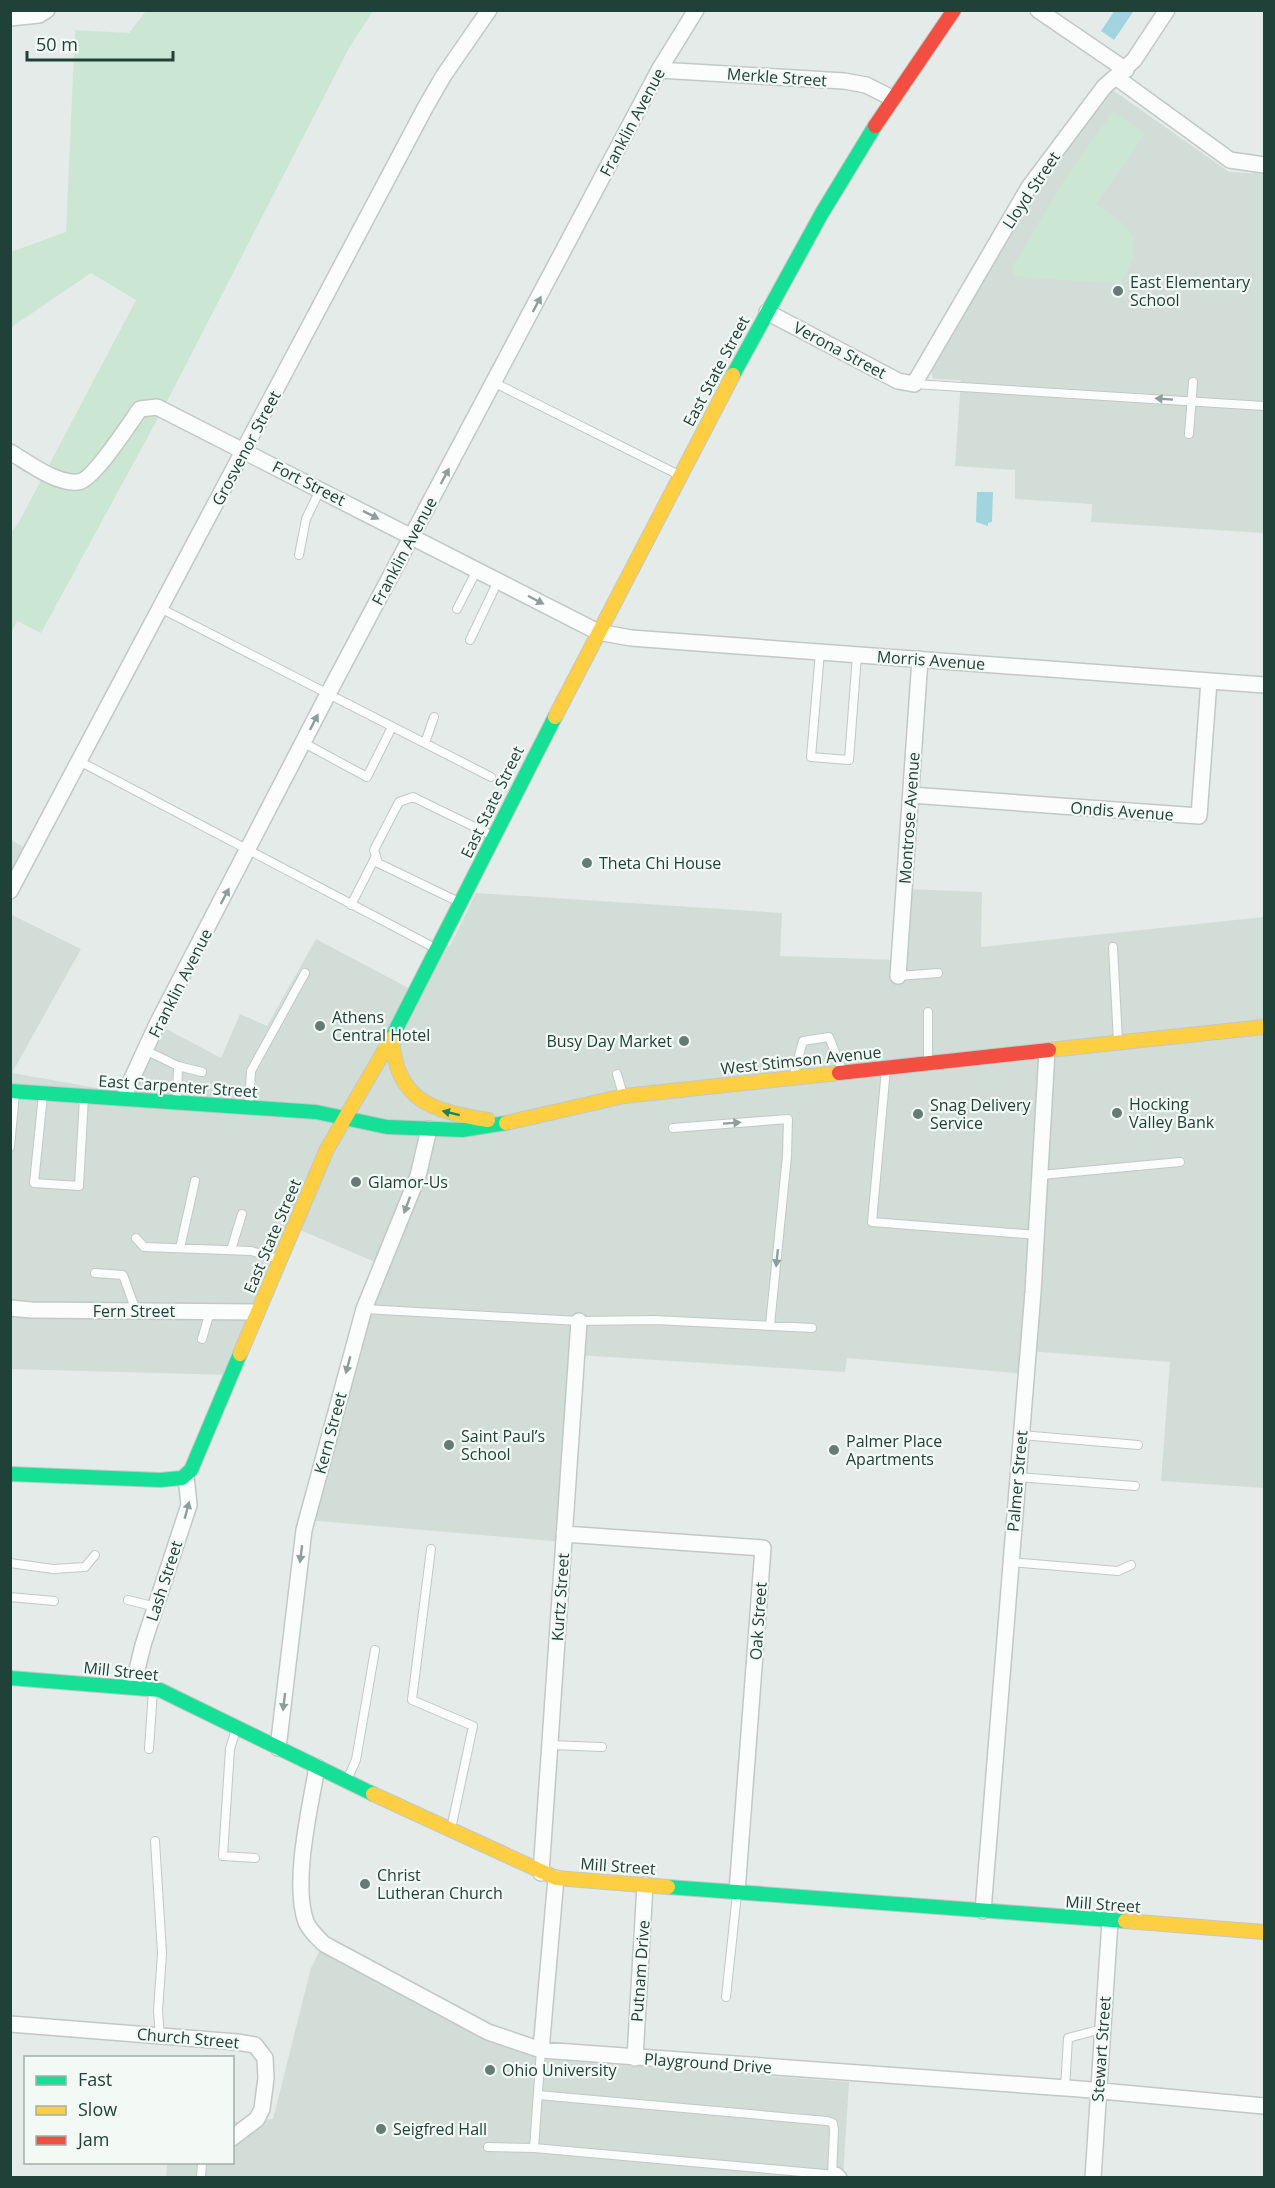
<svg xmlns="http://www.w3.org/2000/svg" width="1275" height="2188" font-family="'Open Sans',sans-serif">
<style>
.built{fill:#d2ddd8}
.green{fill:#cce6d4}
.water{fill:#a1d4de}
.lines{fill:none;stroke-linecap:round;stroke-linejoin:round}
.lane-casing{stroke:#c2c8c5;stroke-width:10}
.street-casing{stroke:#c2c8c5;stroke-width:18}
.fast-casing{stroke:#c0c9c5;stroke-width:16}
.slow-casing{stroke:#c0c9c5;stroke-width:16}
.jam-casing{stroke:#c0c9c5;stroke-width:16}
.lane{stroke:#fbfcfc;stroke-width:8}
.street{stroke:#fbfcfc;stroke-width:15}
.fast{stroke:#16e098;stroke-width:14}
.slow{stroke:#ffcf43;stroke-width:14}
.jam{stroke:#f24e42;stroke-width:14}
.oneway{fill:#8e9e9a}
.oneway2{fill:#1c815e}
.poi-dot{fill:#657c76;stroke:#f3faf6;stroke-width:2}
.labels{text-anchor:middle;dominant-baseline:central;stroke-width:4.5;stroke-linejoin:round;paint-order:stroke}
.street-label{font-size:16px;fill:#204138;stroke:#f3faf6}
.poi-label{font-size:16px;fill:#204138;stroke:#f3faf6;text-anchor:start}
</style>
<rect width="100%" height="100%" fill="#e5ebe8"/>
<!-- built -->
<path class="built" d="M1110,88l119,84 35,2v359l-173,-11 1,-18 -77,-5v-29l-60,-4 6,-86 -28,-1 -4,-15 86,-146z
M11,840l19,11 -19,38z
M904,889l78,3 -1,55 283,-30v571l-103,-7 9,-119 -142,-11 -2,23 -179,-16 -2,14 -268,-17 -13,187 -257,-22 75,-255 -89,-38 -62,148 -220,-6 -1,-455 71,35 -69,124 113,20 32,-69 64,34 19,-44 27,12 49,-87 98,52 23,-42 13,-3 26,-53 306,20 -2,43 119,4z
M321,1948l160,84 59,27 309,23 -6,95 -677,1 1,-15 65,-1 1,-40 40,-3 38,-151z"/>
<!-- green -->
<path class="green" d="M146,11h227l-24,37 -186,361 -122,224 -24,-12 -6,12v-100l8,-11 117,-222 -45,-27 -78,53 -2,4v-78l55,-20 9,-202 54,3z
M1113,111l32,23 -49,70c17,13 46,26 37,54 -2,9 -9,16 -12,26l-108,-8 1,-12 49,-82z"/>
<!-- water -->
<path class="water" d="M1115,10l18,2 -19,28 -13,-9z
M977,492h16l-1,30 -4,1v3l-12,-4z"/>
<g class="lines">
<defs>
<path id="lane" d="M495,383l184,92
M914,384l350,22
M1189,434l4,-52
M299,555l7,-36 14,-29
M160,608l331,169
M457,609l20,-39
M470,640l28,-59
M820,652l-9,105 38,3 8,-105
M304,743l63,34 25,-50
M425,743l9,-26
M79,761l356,187
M459,902l-81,-39 -4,-13 25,-48 14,-5 80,39
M351,905l25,-49
M1113,947l5,94
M898,976l40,-3
M145,1050l33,16 -1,34
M928,1062v-50
M178,1066l24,6
M886,1069l-14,153 165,13
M617,1074l6,21
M793,1077l10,-36 26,-4 13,33
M43,1095l-9,88 45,3 5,-89
M249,1105l2,-34 54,-98
M673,1128l115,-9 -1,37 -17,169
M10,1147l5,-54
M1041,1175l139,-13
M136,1238l8,9 107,4 27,8
M180,1248l15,-67
M231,1250l11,-36
M95,1273l28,2 13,36
M364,1309l215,12 76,-1 157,8
M202,1339l8,-27
M1021,1435l117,10
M1017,1477l118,9
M431,1549l-19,151 61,26 -22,103
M1010,1562l108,9 13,-6
M10,1563l43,6 32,-2 10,-12
M10,1597l44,4
M128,1600l28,7
M236,1729l-6,20 -7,107 32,2
M550,1745l52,2
M149,1749l4,-59
M347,1780l9,-20 19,-110
M155,1841l7,112 -4,58 2,25
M726,1997l11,-103
M541,2050l-7,98 302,27
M1065,2088l3,-50 34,-9
M538,2095l289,26 6,2 1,7 -2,45
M488,2147l46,1
M201,2178l1,-16"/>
<path id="street" d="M1038,10l88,60
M10,18l29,-3 8,-5
M659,70l185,11 22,4 26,13
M1117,78l113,82 34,5
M767,312l131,69 16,3 115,-197 75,-100 30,-27 33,-50
M10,452c19,11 46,32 68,30 15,-1 51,-58 62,-73l17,-2 441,225 33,6 633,47
M911,795l288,21 10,-135
M10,891l415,-783 19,-33 45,-65
M898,976l22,-317
M123,1098l34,-74 171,-330 331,-624 37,-60
M10,1308l21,2 226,2
M564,1534l199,14 -26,344
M133,1686l10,-41 46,-140 -3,-29
M278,1748l26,-218 60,-221 54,-133 11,-47
M317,1767c-7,41 -25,116 -11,155 4,9 11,15 18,22l164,88 53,18 539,39 184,17
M541,1873l38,-552
M983,1911l50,-619 14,-241
M10,2024l227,18 18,3 10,13 1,20 -4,31 -5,10 -25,19
M541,2050l15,-172
M635,2058l10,-173
M836,2175l3,3
M1093,2178l17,-257"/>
<path id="fast" d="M733,375l89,-162 53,-87
M390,1041l165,-324
M10,1091l306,21 71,15 75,3 44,-7
M10,1474l150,6 22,-2 9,-8 49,-116
M10,1678l150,12 213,104
M668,1887l457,34"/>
<path id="slow" d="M555,717l178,-342
M392,1038c4,63 40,73 96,82
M1049,1050l215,-23
M506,1123l118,-27 215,-23
M240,1354l87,-205 63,-108
M373,1794l183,84 112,9
M1125,1921l139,11"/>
<path id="jam" d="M875,126l79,-116
M839,1073l210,-23"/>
</defs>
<!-- lane casing -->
<use href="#lane" class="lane-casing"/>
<!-- street casing -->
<use href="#street" class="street-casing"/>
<!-- fast casing -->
<use href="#fast" class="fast-casing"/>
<!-- slow casing -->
<use href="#slow" class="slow-casing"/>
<!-- jam casing -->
<use href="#jam" class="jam-casing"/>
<!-- lane -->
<use href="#lane" class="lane"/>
<!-- street -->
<use href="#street" class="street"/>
<!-- fast -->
<use href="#fast" class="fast"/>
<!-- slow -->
<use href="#slow" class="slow"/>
<!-- jam -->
<use href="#jam" class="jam"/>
</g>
<!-- one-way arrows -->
<defs><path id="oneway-solid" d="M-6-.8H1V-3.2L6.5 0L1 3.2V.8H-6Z" transform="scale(1.5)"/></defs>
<g class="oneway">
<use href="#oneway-solid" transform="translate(537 304) rotate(-62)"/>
<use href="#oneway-solid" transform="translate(1164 399) rotate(-176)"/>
<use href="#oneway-solid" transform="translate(445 476) rotate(-62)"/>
<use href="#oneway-solid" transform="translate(371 515) rotate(27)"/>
<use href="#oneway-solid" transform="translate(536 600) rotate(28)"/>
<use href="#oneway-solid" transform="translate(314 722) rotate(-63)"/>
<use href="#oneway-solid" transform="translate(225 896) rotate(-62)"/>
<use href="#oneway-solid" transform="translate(732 1123) rotate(-4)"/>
<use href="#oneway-solid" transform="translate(407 1205) rotate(110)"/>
<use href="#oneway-solid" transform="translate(777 1258) rotate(96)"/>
<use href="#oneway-solid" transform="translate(348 1365) rotate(105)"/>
<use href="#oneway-solid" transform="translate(187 1510) rotate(-75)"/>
<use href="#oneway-solid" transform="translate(301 1554) rotate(97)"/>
<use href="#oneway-solid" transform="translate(284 1702) rotate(97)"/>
</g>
<use class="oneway2" href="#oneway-solid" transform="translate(451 1113) rotate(-166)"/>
<!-- markers -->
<g class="poi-dot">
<circle cx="1118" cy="291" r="6"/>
<circle cx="587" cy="863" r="6"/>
<circle cx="320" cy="1026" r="6"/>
<circle cx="684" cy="1041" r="6"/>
<circle cx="1117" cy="1113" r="6"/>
<circle cx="918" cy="1114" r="6"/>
<circle cx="356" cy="1182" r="6"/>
<circle cx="449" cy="1445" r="6"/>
<circle cx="834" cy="1450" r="6"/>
<circle cx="365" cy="1884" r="6"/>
<circle cx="490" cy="2070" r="6"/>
<circle cx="381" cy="2129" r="6"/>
</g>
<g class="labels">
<!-- street labels -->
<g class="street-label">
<text transform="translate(777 77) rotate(4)">Merkle Street</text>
<text transform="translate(632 122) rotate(-62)">Franklin Avenue</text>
<text transform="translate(1031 190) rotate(-56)">Lloyd Street</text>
<text transform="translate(840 350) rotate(28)">Verona Street</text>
<text transform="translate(716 371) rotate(-62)">East State Street</text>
<text transform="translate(246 448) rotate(-62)">Grosvenor Street</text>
<text transform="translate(309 483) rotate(27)">Fort Street</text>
<text transform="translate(404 551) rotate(-62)">Franklin Avenue</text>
<text transform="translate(931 660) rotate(4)">Morris Avenue</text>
<text transform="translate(492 802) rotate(-64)">East State Street</text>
<text transform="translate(1122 811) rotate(4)">Ondis Avenue</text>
<text transform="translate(909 818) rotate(-86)">Montrose Avenue</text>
<text transform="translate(180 983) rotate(-63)">Franklin Avenue</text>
<text transform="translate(801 1060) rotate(-6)">West Stimson Avenue</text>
<text transform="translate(178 1086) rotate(4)">East Carpenter Street</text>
<text transform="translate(272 1236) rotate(-67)">East State Street</text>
<text x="134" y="1311">Fern Street</text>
<text transform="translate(330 1433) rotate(-75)">Kern Street</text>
<text transform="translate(1017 1481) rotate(-85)">Palmer Street</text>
<text transform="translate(164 1581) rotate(-72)">Lash Street</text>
<text transform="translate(560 1597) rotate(-86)">Kurtz Street</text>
<text transform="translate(758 1621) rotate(-86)">Oak Street</text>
<text transform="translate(121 1671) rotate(6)">Mill Street</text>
<text transform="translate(618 1866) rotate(4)">Mill Street</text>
<text transform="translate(1103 1904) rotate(4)">Mill Street</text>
<text transform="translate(640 1971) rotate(-86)">Putnam Drive</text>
<text transform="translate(188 2038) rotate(5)">Church Street</text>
<text transform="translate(1101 2049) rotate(-86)">Stewart Street</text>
<text transform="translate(708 2063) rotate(4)">Playground Drive</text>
</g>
<!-- poi labels -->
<g class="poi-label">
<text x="1130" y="282">East Elementary<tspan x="1130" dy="18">School</tspan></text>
<text x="599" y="863">Theta Chi House</text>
<text x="332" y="1017">Athens<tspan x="332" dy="18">Central Hotel</tspan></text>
<text x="672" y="1041" text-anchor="end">Busy Day Market</text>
<text x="1129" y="1104">Hocking<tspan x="1129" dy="18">Valley Bank</tspan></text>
<text x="930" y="1105">Snag Delivery<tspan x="930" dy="18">Service</tspan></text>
<text x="368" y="1182">Glamor-Us</text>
<text x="461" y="1436">Saint Paul’s<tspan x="461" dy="18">School</tspan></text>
<text x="846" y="1441">Palmer Place<tspan x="846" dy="18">Apartments</tspan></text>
<text x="377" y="1875">Christ<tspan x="377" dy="18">Lutheran Church</tspan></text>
<text x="502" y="2070">Ohio University</text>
<text x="393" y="2129">Seigfred Hall</text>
</g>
</g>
<!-- border -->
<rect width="1275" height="2188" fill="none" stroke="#204138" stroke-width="24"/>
<!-- legend -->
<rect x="24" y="2056" width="210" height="108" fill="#f3faf6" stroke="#9fb0aa" stroke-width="1.5"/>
<rect x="36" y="2076" width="30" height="9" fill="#16e098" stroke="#9fb0aa" stroke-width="1.5"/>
<text x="78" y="2086" font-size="18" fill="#204138">Fast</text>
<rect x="36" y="2106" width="30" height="9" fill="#ffcf43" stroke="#9fb0aa" stroke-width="1.5"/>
<text x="78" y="2116" font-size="18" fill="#204138">Slow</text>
<rect x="36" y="2136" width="30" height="9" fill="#f24e42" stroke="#9fb0aa" stroke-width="1.5"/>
<text x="78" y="2146" font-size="18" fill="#204138">Jam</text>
<!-- scale -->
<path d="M27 51v9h146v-9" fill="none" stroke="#204138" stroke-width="3"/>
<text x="36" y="51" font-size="18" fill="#204138" stroke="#f3faf6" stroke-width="4.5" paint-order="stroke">50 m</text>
</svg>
